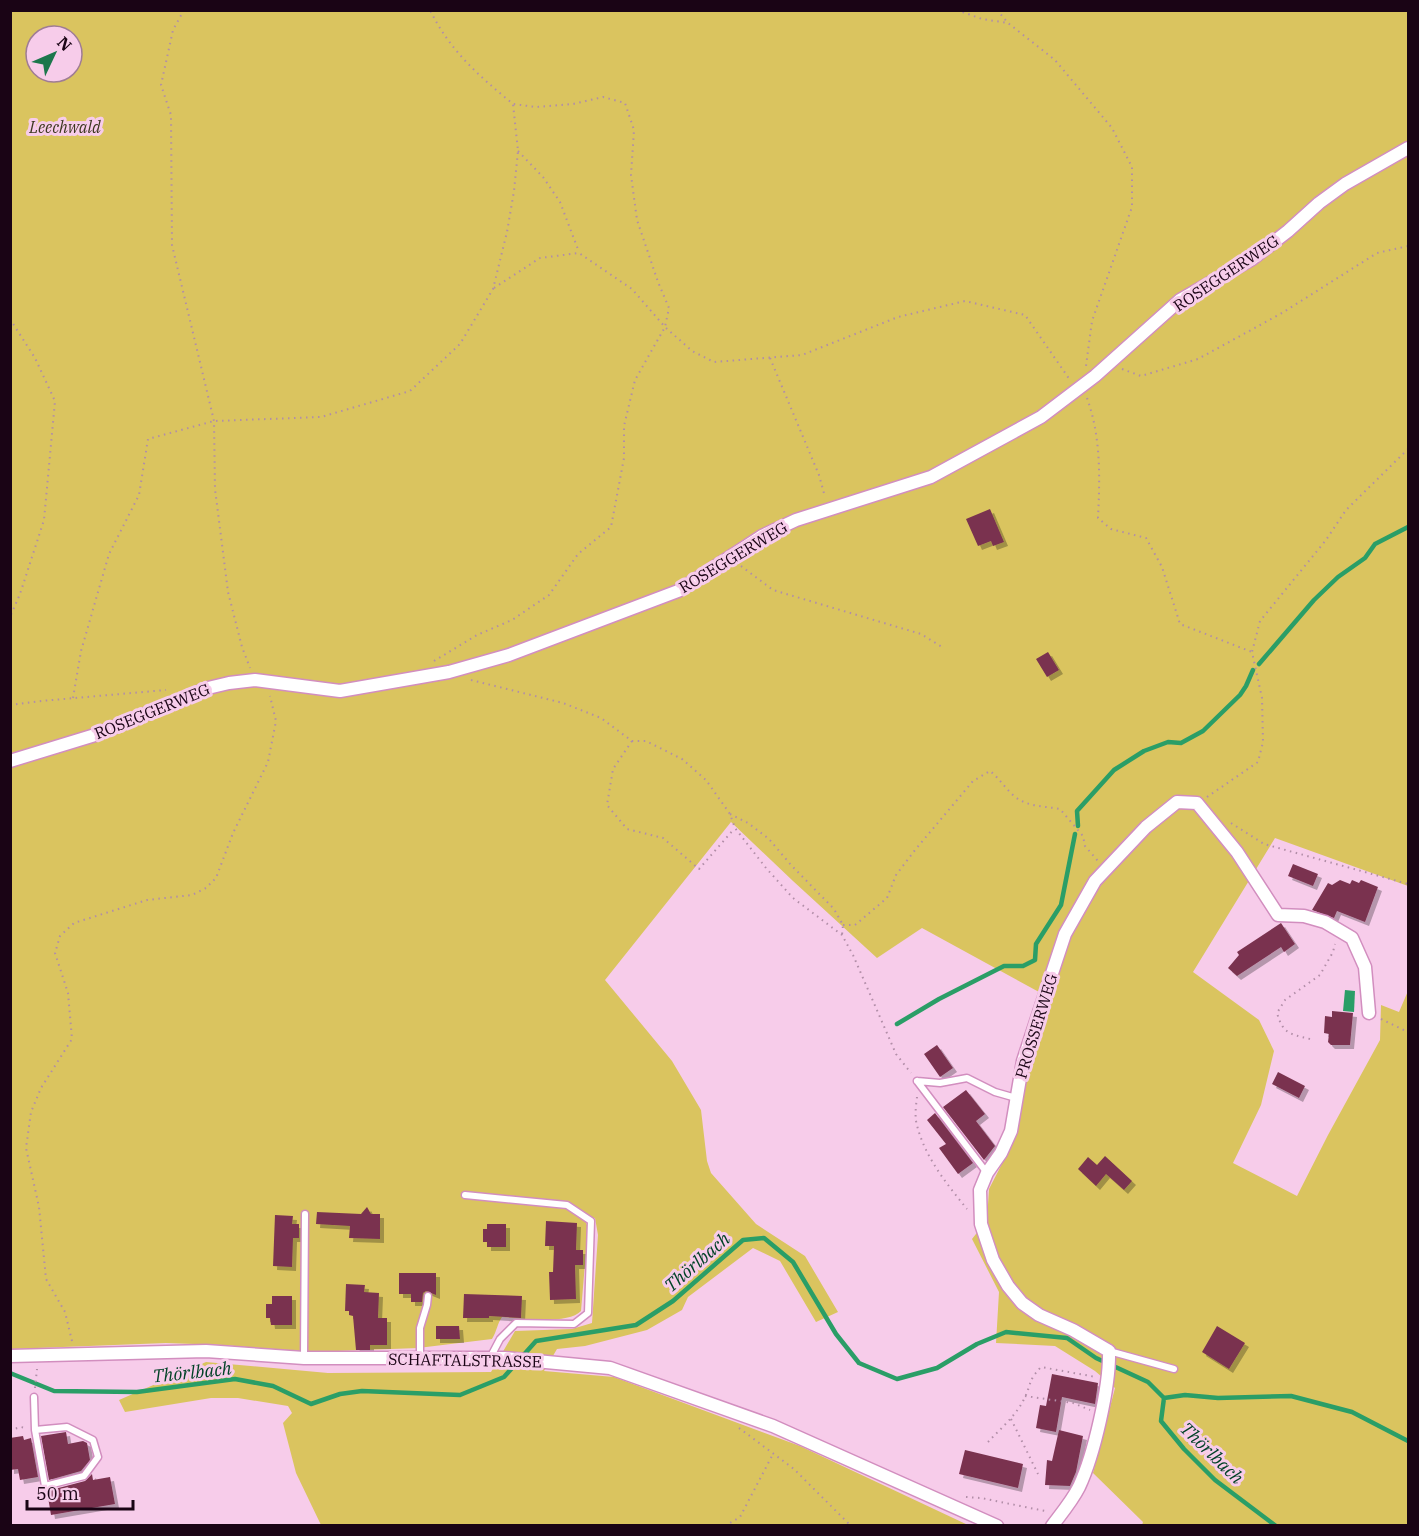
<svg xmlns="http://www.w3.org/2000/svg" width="1419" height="1536" font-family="'IBM Plex Serif',serif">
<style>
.green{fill:#dac45f;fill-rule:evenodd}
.water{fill:#2a9e67}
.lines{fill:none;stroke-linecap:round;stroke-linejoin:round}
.stream{stroke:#2a9e67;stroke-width:4.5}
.building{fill:#7a334f;filter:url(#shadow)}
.lane-casing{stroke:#d28ebf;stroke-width:9}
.street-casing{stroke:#d28ebf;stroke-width:15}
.path{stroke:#b28ea8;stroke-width:2;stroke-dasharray:1.5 4.5;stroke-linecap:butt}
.lane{stroke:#fff;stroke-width:6}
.street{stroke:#fff;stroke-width:12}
.labels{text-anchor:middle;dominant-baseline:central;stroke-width:6;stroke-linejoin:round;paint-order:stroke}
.park-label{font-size:16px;font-style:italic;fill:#3d3820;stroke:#f7ccea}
.street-label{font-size:16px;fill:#1a0415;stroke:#f7ccea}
.water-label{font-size:18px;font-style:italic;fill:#014226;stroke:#f7ccea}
</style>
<defs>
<filter id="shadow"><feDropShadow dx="4" dy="4" stdDeviation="0" flood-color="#0004"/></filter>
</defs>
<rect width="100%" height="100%" fill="#f7ccea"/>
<!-- green -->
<path class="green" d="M10,11h1398v875l-133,-48 -82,134 66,48 15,31 -13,54 -28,58 64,33 31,-61 52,-95 1,-35 18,7 9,-21v534h-266l1,-3 -50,-49 22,-85 -20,-17 -40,-25 -59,-3 3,-51 -27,-53 15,-19 2,-31 17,-33 -2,-25 35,-139 -117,-64 -45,30 -84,-77 -62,-59 -126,158 67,81 29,49 6,51 4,12 45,51 49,32 33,56 -22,10 -36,-61 -27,-13 -65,49 -6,13 -35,20 -62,16 -28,3 -13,22 70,6 186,69 168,79h-647l-25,-52 -13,-50 9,-10 -4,-7 -50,-8h-27l-86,14 -6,-12 87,-38 122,11 163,-1 24,-41 57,-2 20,-6 6,-88 -3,-17 -11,-1 4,11 -7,83c-13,14 -60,7 -79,6 -5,7 -5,14 -10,22l-74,9 -107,4 -88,-7 -57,-2 -155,6zM36,36h36v36h-36z"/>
<!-- water -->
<path class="water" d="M1345,990l10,1 -1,21 -11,-1z"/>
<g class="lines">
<!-- stream -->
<path class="stream" d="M1259,664l55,-64 24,-23 27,-19 10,-14 33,-17
M1078,826l-1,-15 37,-41 30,-19 24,-9 13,1 22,-12 37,-36 6,-9 7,-16
M897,1024l42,-25 65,-33h19l12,-6 1,-16 25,-39 14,-71
M10,1373l44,18 83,1 98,-13 38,7 38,18 29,-10 22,-3 98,4 44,-18 32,-36 100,-16 37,-24 70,-61 21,-2 29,24 43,72 23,29 38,16 40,-11 40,-24 29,-12 61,6 29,20 52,24 16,16 -3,23 23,28 31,31 61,46
M1164,1398l21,-3 33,3 73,-2 61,16 56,29"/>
</g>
<!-- building -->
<path class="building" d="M990,509l14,33 -11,4 -2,-5 -13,5 -12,-27z
M1048,652l11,18 -12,7 -11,-18z
M1293,864l25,10 -5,12 -25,-10z
M1340,880l10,4 2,-4 7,3 2,-3 17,7 -13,35 -28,-11 -3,7 -22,-8 16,-27 4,2z
M1281,923l14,21 -11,8 -3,-5 -44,29 -9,-8 11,-13 -2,-3z
M1332,1011l21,2 -3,32h-19l-3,-3 1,-8 -5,-1 1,-17 7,1z
M937,1045l16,23 -13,9 -16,-23z
M1278,1072l27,14 -6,12 -27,-14z
M966,1090l19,24 -9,7 19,25 -11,14 -41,-53z
M935,1113l38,50 -15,11 -19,-26 7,-4 -19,-24z
M1105,1156l27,25 -8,9 -18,-16 -10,12 -18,-17 10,-12 9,8z
M367,1207l4,7h9v25l-31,-1 1,-12 -34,-2 1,-12 44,2z
M275,1215l18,1 -1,8h7v14h-6l-1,29 -19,-1z
M546,1221l31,2 -1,27h7v15h-8l1,34 -26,1 -1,-28h4l1,-26h-9z
M487,1224h19v23h-19v-5h-4v-13h4z
M399,1273h37v22l-10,-4 -3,2 -1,9h-11v-8h-12z
M346,1284l19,1 -1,7 15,1 -1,25h9v27h-17v5h-14l-3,-34 -4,-1v-4h-4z
M464,1294l58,2 -1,22 -32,-2v2h-26z
M272,1296h20v29h-21l-1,-7h-4v-14h6z
M436,1326h23l1,13h-24z
M1217,1326l28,17 -16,26 -27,-17z
M1052,1374l46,9 -3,21 -33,-7 -6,35 -20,-4 4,-23 6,1z
M1059,1430l24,6 -7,36 -6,14 -25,-1 2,-25 5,1z
M66,1432l2,12 15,-3 4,2 3,17 -9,11 -32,9 -8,-44z
M23,1436l1,4 7,-2 7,39 -18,3 -2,-11 -8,1v-32z
M965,1450l58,14 -5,24 -59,-14z
M92,1474l1,6 17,-3 5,27 -64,11 -4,-24 38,-10z"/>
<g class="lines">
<defs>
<path id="lane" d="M917,1081l70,92
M917,1081l23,2 27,-5 28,14 21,6
M465,1195l102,10 24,16 -3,92 -14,11 -58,-1 -16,16 -10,19
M1109,1351l65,18
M304,1357l1,-143
M420,1358v-30l7,-23 1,-9
M34,1397l1,33 10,56 39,-10 14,-19 -5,-17 -26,-13 -32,3"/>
<path id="street" d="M10,761l85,-26 113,-47 21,-5 26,-3 85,11 109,-19 60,-17 169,-64 84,-55 34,-16 135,-43 110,-60 54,-41 85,-76 72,-41 36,-28 31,-28 26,-19 63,-36
M10,1356l196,-5 98,7h200l106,10 163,58 224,100
M1052,1526c9,-12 20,-25 27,-39 15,-32 31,-101 30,-136l-36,-21 -34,-15 -17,-12 -14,-17 -15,-26 -12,-36 -1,-34 7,-17 14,-20 10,-22 12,-70 42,-127 30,-53 51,-54 31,-25 20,1 40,49 41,63 26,1 21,6 27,16 13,29 4,46"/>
</defs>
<!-- lane casing -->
<use href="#lane" class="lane-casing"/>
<!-- street casing -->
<use href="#street" class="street-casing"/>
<!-- path -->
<path class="path" d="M184,10l-11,20 -12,55 10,30 1,130 42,176 1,68 13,103 14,55 8,21
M957,10l25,9 26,4
M997,10l11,13 47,37 57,68 20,39v40l-40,114 -6,45
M518,151l25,26 17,25 19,50
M494,288l46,-30 39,-5 53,36 33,38 27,24 22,11 88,-7 96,-38 67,-16 60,14 45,65
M10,319l25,39 20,43 -11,119 -24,74 -10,23
M770,358l49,117 6,22
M1122,369l19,7 57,-17 84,-46 95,-60 31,-7
M1087,398c14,39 13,79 11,120l13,11 35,9 16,29 18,57 72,28
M741,566l32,24 148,44 21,13
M434,661l43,-26 35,-15 37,-25 29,-41 33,-27 13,-69v-32l11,-46 30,-53 4,-19 -11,-26 -21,-62 -6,-45 3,-45 -9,-27 -22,-6 -30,7 -37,3 -23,-3
M471,680l92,23 38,15 31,23h14l36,18 24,21 24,34 5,14 31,40 27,30 49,37 11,20 43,99 15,19
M73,698l8,-47 28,-97 30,-59 9,-56 66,-18 107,-4 89,-26 50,-47 33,-55 14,-57 7,-41 4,-40 -5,-47c-34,-28 -63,-53 -83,-94
M10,705l31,-4 125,-11
M632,741l-19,28 -6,36 20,24 36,9 36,31 35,-40
M1207,797l51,-35 5,-20 -1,-44 -10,-46 8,-31 66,-81 20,-30 62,-61
M730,814l18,9 21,16 22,26 43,44 9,16 -1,10
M1231,823l33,21 144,40
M843,925h12l32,-27 9,-23 19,-25 58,-69 17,-10c9,7 15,17 24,25 13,11 30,10 46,13l23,27 2,10 13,15
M1381,1019l27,13
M1310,1039c-20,-5 -27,-5 -33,-26l8,-13 35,-25 13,-23 2,-8
M917,1097c-1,8 -2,16 -1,24 7,34 30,62 51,88
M72,1341l-7,-29 -19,-33 -7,-72 -13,-59 5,-36 10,-24 31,-49 -4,-46 -13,-40 5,-17 14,-13 73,-23 45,-5 14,-7 10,-10 17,-45 35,-71 8,-41 -6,-25
M35,1388l2,-19
M1025,1396l48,7 17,7
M1011,1419l27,55
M739,1428l55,41 57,57
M10,1430l11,-3 5,1
M988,1442c13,-14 29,-27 37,-45 7,-15 3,-16 16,-30l55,10
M966,1497l15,1 64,13
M725,1526l15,-9 33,-63"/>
<!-- lane -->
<use href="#lane" class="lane"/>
<!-- street -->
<use href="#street" class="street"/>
</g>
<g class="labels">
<!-- park labels -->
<g class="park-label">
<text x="65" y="127">Leechwald</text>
</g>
<!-- street labels -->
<g class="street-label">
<text transform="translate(1226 273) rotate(-34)">ROSEGGERWEG</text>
<text transform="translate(733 557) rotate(-31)">ROSEGGERWEG</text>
<text transform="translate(152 711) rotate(-22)">ROSEGGERWEG</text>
<text transform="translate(1036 1026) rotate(-73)">PROSSERWEG</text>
<text transform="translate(465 1360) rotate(1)">SCHAFTALSTRASSE</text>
</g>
<!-- water labels -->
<g class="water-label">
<text transform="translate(697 1262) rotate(-41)">Thörlbach</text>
<text transform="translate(192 1372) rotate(-6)">Thörlbach</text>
<text transform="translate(1212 1453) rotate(44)">Thörlbach</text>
</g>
</g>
<!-- border -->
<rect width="1419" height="1536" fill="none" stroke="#1a0415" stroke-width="24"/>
<!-- north arrow -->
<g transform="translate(54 54) rotate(46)"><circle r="28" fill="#f7ccea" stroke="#9f7c95" stroke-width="1.5"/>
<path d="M0-4.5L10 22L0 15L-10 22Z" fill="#1c774c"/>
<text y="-9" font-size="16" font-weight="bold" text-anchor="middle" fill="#1a0415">N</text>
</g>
<!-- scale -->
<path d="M27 1500v9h106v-9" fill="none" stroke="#1a0415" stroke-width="3"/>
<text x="36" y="1500" font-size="18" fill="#1a0415" stroke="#f7ccea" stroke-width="4.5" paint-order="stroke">50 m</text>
</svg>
